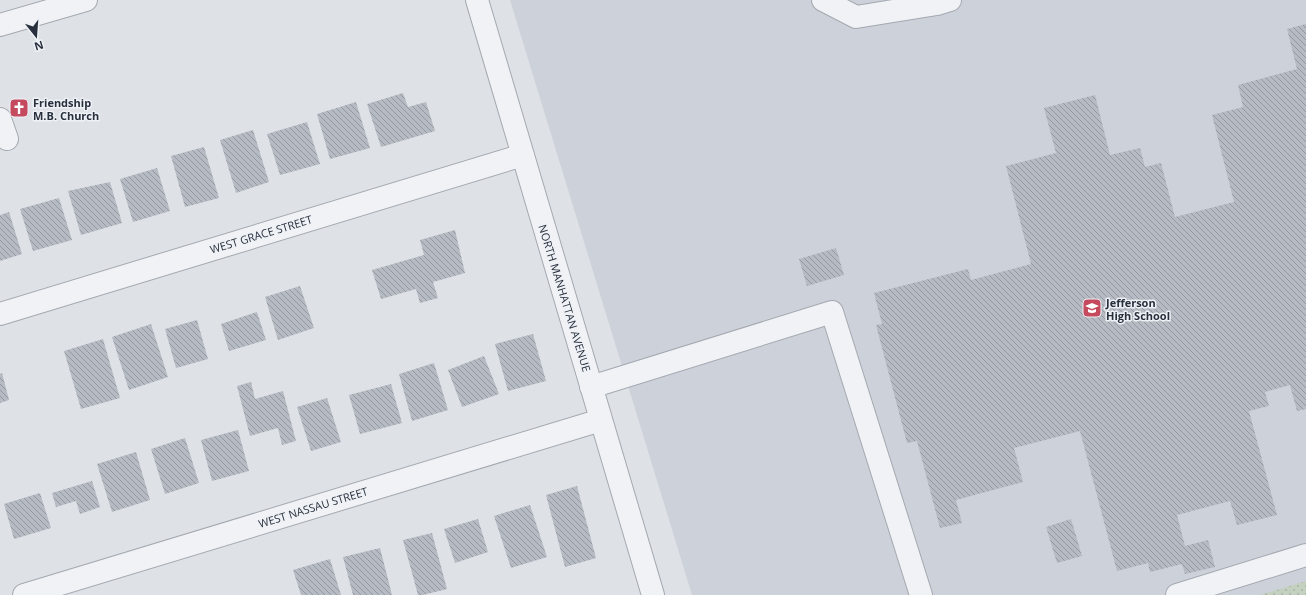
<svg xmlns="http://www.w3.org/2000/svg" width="1306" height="595" font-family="'Open Sans',sans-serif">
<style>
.built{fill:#cdd1d9}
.park{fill:url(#park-dots)}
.building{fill:url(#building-back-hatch)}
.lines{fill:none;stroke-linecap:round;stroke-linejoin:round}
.minor-casing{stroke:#a4a9b1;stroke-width:24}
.minor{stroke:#f1f2f5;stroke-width:22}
.labels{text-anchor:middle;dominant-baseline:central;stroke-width:3;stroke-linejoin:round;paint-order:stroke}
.poi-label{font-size:11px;font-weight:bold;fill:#28303d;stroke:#eef1f5;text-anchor:start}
.street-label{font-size:11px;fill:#28303d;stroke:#eef1f5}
</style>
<defs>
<pattern id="park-dots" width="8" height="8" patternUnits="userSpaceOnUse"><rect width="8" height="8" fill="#c4d0c0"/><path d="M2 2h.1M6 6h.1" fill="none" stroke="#a8b3a6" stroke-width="1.8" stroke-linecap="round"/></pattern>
<pattern id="building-back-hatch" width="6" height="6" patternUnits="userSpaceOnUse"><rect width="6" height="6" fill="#b6bbc3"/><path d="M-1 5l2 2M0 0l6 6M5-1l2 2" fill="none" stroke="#9498a0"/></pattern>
</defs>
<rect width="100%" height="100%" fill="#dee2e7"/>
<!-- built -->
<path class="built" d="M510,0h796v595h-614z"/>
<!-- park -->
<path class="park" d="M1306,581v14h-46z"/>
<!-- building -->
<path class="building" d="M1306,24v385l-9,2 -7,-26 -25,7 4,14 -20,5 28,104 -40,10 -7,-24 -53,14 8,31 23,-6 7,27 -30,7 -3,-10 -32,8 -2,-9 -31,8 -37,-140 -66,17 9,34 -67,18 6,23 -22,5 -23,-87 -10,2 -31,-118 6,-1 -8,-31 94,-24 3,11 60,-16 -25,-98 50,-13 -12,-45 51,-13 15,60 30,-7 5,19 16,-4 14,54 59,-15 -22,-87 31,-8 -5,-22 59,-16 -10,-40z
M403,93l5,14 18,-5 9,29 -54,16 -14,-43z
M356,102l14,46 -40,11 -13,-45z
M307,122l13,42 -40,11 -13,-41z
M253,130l16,52 -33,11 -16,-53z
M204,147l15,51 -34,9 -14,-51z
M157,168l13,43 -37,11 -13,-43z
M110,182l12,41 -41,12 -13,-44z
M59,198l13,42 -39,11 -13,-42z
M9,212l13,42 -22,7v-46z
M455,230l10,43 -32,9 5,16 -18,5 -4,-14 -35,10 -9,-29 52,-15 -4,-15z
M836,248l8,27 -37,11 -8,-27z
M300,286l14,42 -36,12 -13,-43z
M257,312l9,28 -37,11 -8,-27z
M197,320l11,39 -32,9 -11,-39z
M151,324l17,53 -39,13 -17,-53z
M533,334l13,47 -38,10 -13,-47z
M103,339l17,59 -39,11 -17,-58z
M484,356l15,38 -37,13 -14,-37z
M434,363l14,47 -36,11 -13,-47z
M2,373l7,27 -9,3v-29z
M251,382l4,17 28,-8 13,50 -14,4 -4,-17 -28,8 -13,-50z
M391,384l11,39 -42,11 -11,-39z
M327,398l14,44 -30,9 -14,-44z
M238,430l11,41 -37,10 -11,-41z
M185,438l14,45 -34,11 -14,-45z
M136,452l14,48 -38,12 -15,-48z
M92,481l8,26 -20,7 -4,-13 -20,6 -4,-14z
M577,486l19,72 -31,9 -19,-72z
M40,493l11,35 -37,11 -10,-35z
M530,505l17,52 -36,11 -17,-52z
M478,519l10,33 -33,11 -11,-34z
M1071,519l11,37 -25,7 -11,-36z
M432,533l15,56 -24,6h-5l-15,-55z
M380,548l12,47h-39l-10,-38z
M330,559l11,36h-40l-8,-25z"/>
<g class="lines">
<defs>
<path id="minor" d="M477,0l176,595
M823,0l33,17 81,-13 13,-4
M0,25l86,-25
M0,119l7,20
M0,314l523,-159
M591,387l241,-75 89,283
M24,595l577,-175
M1177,595l129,-40"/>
</defs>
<!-- minor casing -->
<use href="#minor" class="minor-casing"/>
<!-- minor -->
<use href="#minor" class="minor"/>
</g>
<!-- icons -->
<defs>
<symbol id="church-square" viewBox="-11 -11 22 22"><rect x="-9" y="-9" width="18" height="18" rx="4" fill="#c54a5e" stroke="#eef1f5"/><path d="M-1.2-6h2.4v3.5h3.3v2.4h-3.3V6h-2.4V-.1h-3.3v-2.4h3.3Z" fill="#fff"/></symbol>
<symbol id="school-square" viewBox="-11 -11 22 22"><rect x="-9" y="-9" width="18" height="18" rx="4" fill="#c54a5e" stroke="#eef1f5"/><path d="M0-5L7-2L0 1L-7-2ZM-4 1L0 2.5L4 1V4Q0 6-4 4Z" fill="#fff"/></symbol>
</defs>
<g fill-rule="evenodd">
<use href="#church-square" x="8" y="97" width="22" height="22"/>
<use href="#school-square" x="1081" y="297" width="22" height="22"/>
</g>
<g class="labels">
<!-- poi labels -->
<g class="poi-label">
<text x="33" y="102">Friendship<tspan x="33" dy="13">M.B. Church</tspan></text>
<text x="1106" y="302">Jefferson<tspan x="1106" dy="13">High School</tspan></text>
</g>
<!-- street labels -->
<g class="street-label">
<text transform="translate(261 234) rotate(-17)">WEST GRACE STREET</text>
<text transform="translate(565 298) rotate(73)">NORTH MANHATTAN AVENUE</text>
<text transform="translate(313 507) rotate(-17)">WEST NASSAU STREET</text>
</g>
</g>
<!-- north arrow -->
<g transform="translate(36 36) rotate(163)" stroke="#eef1f5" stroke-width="3" paint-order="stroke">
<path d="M0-3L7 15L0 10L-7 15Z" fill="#28303d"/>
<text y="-6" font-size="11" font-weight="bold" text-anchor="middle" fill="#28303d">N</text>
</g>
</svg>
